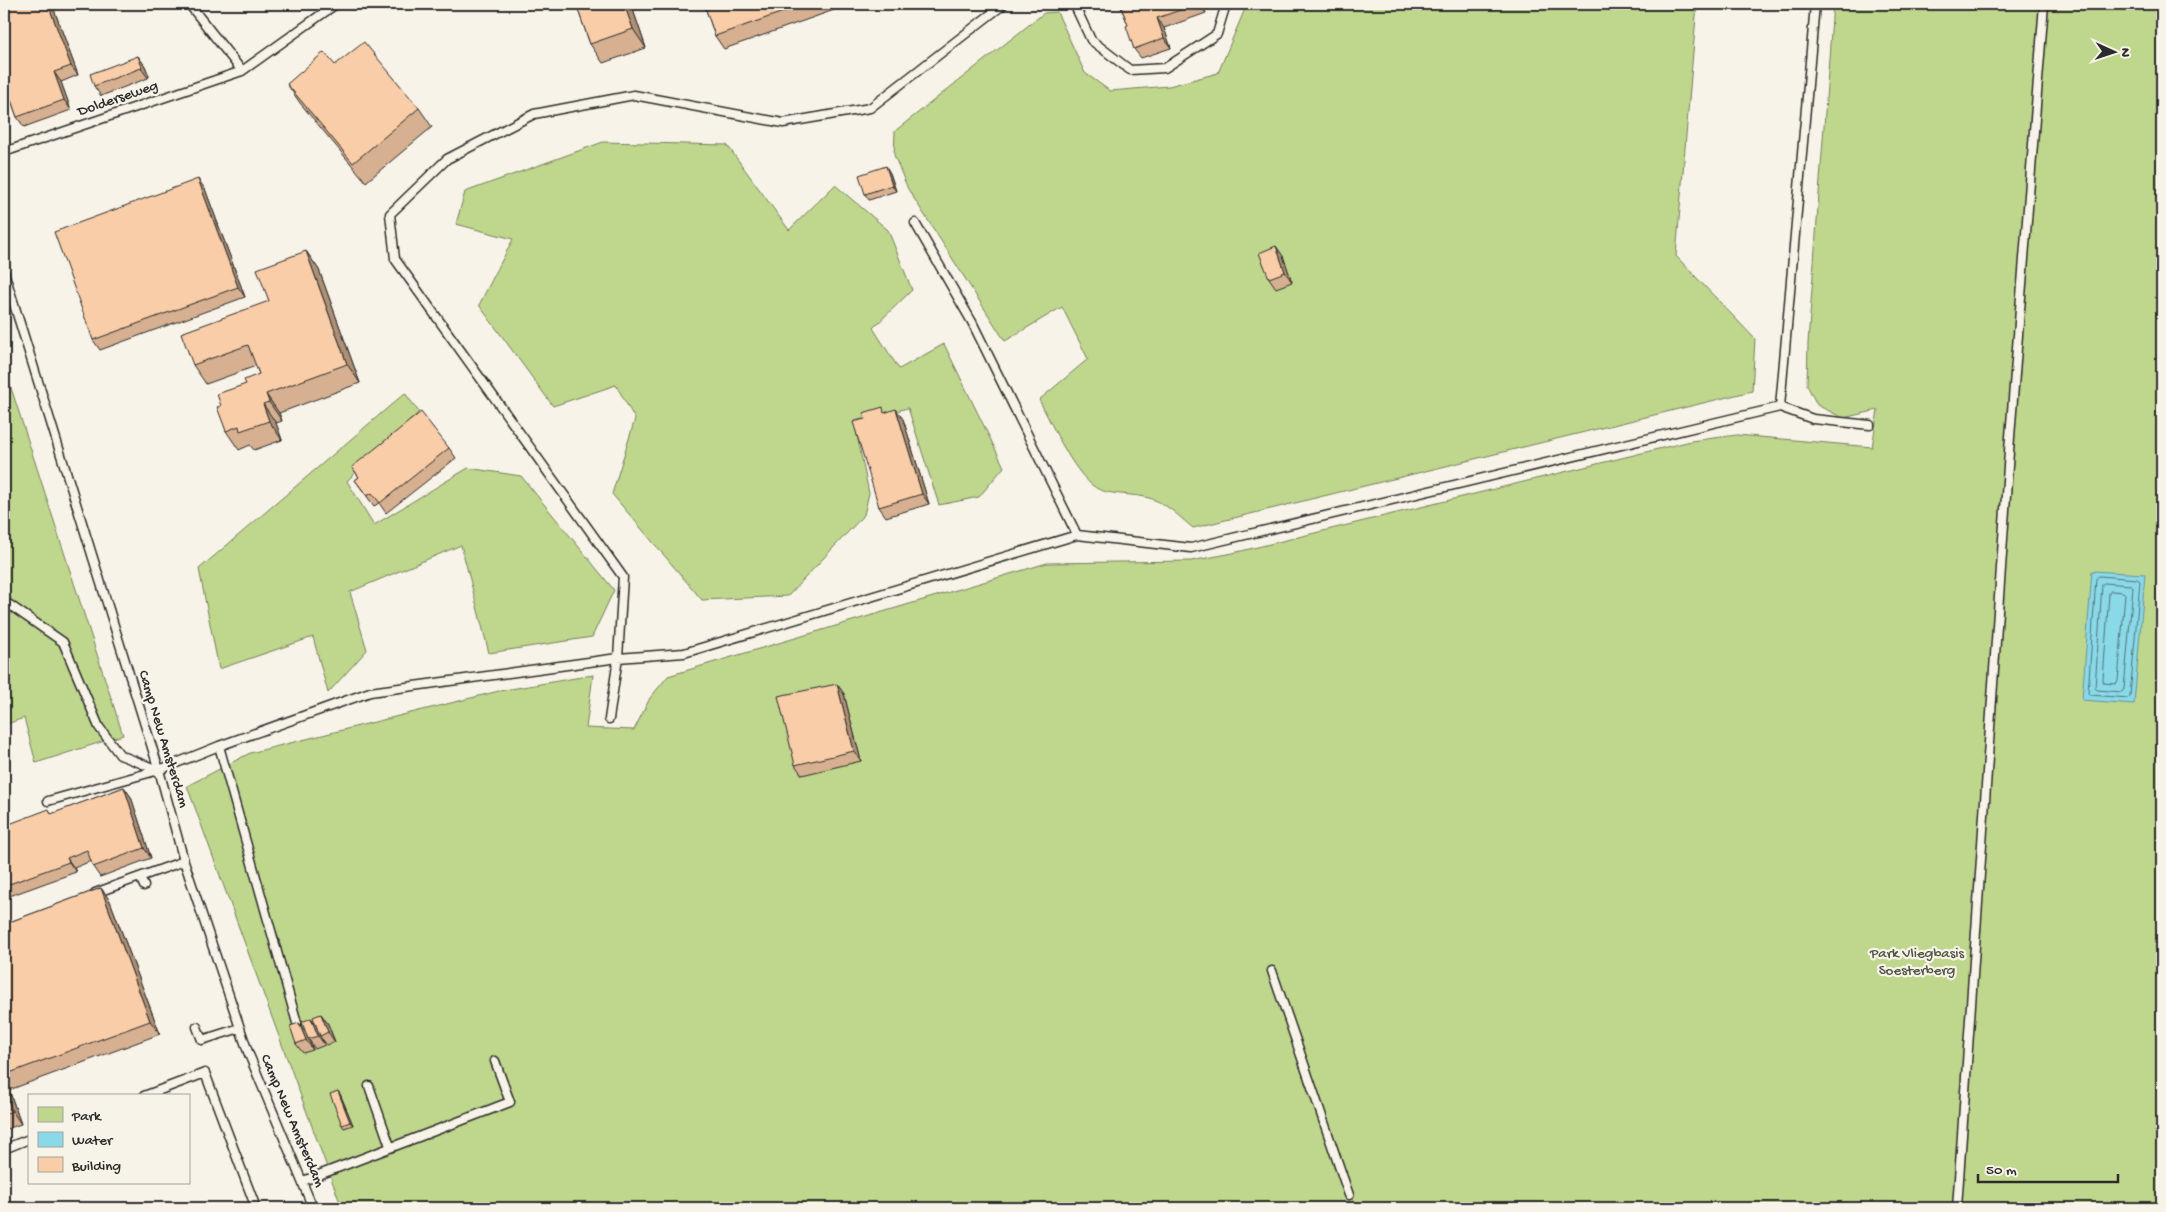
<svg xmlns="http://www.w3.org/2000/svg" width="2166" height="1212" font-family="'Gochi Hand',sans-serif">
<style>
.green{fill:#bfd68d;stroke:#75805c}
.water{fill:#8ad9e8;stroke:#64939c}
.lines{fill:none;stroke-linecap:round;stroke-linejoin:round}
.shore{stroke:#517177;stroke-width:1}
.lane-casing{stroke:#2b2b2b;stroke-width:11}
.lane{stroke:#f7f3e8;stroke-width:8}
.wall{fill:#d6b090;stroke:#2b2b2b}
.shaded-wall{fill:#ae9076;stroke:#2b2b2b}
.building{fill:#f9cda8;stroke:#2b2b2b}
.labels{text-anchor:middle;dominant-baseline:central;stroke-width:4.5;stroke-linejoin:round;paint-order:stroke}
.street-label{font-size:15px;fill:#2b2b2b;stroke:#f7f3e8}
.park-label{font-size:15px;fill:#505644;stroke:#f7f3e8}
</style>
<rect width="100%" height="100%" fill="#f7f3e8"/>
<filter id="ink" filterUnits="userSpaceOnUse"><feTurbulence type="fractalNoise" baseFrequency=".02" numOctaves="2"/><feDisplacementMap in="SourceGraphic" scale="10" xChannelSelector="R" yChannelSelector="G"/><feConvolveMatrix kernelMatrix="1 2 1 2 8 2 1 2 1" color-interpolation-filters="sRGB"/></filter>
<g filter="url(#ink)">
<!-- green -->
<path class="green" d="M1247,4h450l-21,252 79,83 -3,52 -559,137c-15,-12 -28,-27 -48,-31 -14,-3 -30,-2 -45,-7 -24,-10 -48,-66 -61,-90l49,-41 -26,-52 -57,34 -97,-152 -14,-34 1,-24 149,-118 13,-1 28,61 25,18 59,-5 49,-13z
M1833,4h329v1204h-1820l-155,-422 63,-33 249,-62 94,-16 -7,53 48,2 16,-32 18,-22 379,-113 144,-2 42,-8 458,-112 46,-6 135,12 6,-37 -35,8 -26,-13 -10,-20 1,-42z
M603,142l124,3 62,85 46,-45 53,45 24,60 -39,38 26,41 45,-25 60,123 -25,30 -40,8 -31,-97 -54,13 15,72 -5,22 -76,81 -86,4 -90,-106 23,-75 -19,-34 -63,21 -74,-101 34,-66 -57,-15 9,-32z
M4,366l119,369 -87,28 -12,-45 -20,7z
M405,393l14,19 -72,69 27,44 94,-57 53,8 93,114 -22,47 -103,16 -28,-108 -111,47 17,58 -39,43 -15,-56 -94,32 -20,-100z"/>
<!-- water -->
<path class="water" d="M2092,571l53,3 -11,130 -52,-4z"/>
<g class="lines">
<!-- shore -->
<path class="shore" d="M2099,576l38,3 3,2 -10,115 -2,2 -38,-3 -2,-2 8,-114z
M2104,583l27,2 2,2 -9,102 -2,3 -25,-2 -2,-2 7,-103z
M2111,591l12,1 2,2 -7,87 -3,3 -11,-1 -1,-3 6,-87z"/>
<defs>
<path id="lane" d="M189,4l53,67
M1074,4l17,36 39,30 35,-2 52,-34 9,-30
M4,152l238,-81 94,-67
M915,223l57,99 105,213
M4,272l155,498 25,91 64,191 65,156
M1780,407l33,12 57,6
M4,601l59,41 36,85 21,28 38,15
M609,719l9,-61 5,-81 -228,-318 -5,-45 57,-55 87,-45 100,-19 149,28 87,-15 134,-104
M219,746l151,-54 248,-34 66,-5 393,-118 114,13 589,-141 35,-403
M48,801l111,-31 60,-24 78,277
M140,877l4,9
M95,893l89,-32
M1272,971l77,224
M197,1027l5,13 38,-12
M369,1086l21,60
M144,1096l61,-23 51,135
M4,1149l25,-10
M303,1181l207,-79 -15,-41
M1957,1208l53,-771 34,-433"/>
</defs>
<!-- lane casing -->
<use href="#lane" class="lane-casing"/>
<!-- lane -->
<use href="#lane" class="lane"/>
</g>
<!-- wall -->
<path class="wall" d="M4,4h48l26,71 -17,7 10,28 -47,17 -7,-10 -6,-17 -7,3z
M576,4h55l15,44 -43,15 -13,-19z
M704,4h147l-127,45 -9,-13z
M1120,4h80l6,9 -42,15 7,20 -30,10 -7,-9 -6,-24z
M138,56l7,10 4,10 -1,2 -47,18 -7,-10z
M335,65l84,43 13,19 -66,55 -66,-79 -13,-19z
M890,173l6,18 -27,9 -4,-6z
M205,189l40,108 -145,53 -7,-10z
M306,251l13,19 41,113 -81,30 3,8 -6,2 6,17 -28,10 -4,-5 -11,5 -13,-19 -5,-25 25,-22 13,-10 -3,-8 -50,18 -13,-19 76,-64z
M1283,256l9,26 -16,6 -7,-10z
M886,412l17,7 26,85 -43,13 -7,-10z
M449,448l7,10 -70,55 -7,-10 -5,3 -19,-26 4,-3 -7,-10z
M837,684l7,10 17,67 -59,14 -7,-10z
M124,787l7,10 20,61 -51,19 -7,-10 -2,-6 -17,7 2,4 -72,26v-72l48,-12z
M101,888l9,13 50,133 -151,56 12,34 -17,6v-206z
M321,1014l7,10 7,18 -8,3 -5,-6 3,6 -10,4 -6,-9 4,10 -10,3 -7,-9 9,-13 6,-13 5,7z
M340,1094l13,31 -9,3 -2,-3z"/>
<!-- shaded-wall -->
<path class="shaded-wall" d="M48,4h4l26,71 -7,-9z
M624,4h7l15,44 -13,-19z
M1199,4h1l6,9z
M1157,18l7,10 7,20 -7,-10z
M138,56l7,10 4,10 -1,2 -7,-10z
M54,72l7,10 10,28 -7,-10z
M886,166l4,7 6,18 -4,-6z
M198,179l7,10 40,108 -7,-10z
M1276,246l7,10 9,26 -7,-10z
M306,251l13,19 41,113 -13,-19z
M266,394l13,19 3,8 -13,-19z
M263,404l13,19 6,17 -13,-19z
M896,409l7,10 26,85 -7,-10z
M837,684l7,10 17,67 -7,-10z
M124,787l7,10 20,61 -7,-10z
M67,858l7,10 2,4 -7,-10z
M101,888l9,13 50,133 -10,-13z
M321,1014l7,10 7,18 -7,-10z
M311,1018l7,10 2,8 2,3 3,6 -7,-9z
M299,1023l7,9 7,18 -7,-10z
M4,1083l5,7 12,34 -9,-13 -8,-23z
M338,1091l2,3 13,31 -3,-3z"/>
<!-- building -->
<path class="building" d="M4,4h44l23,62 -17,6 10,28 -47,17 -13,-37z
M576,4h48l9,25 -43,15z
M704,4h102l-91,32z
M1120,4h78l-41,14 7,20 -30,11 -8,-23 2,-1z
M364,42l55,66 -66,55 -66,-79 37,-32 11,13z
M138,56l4,11 -1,1 -47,18 -4,-12z
M886,166l6,19 -27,9 -6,-19z
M198,179l40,108 -145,53 -39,-108z
M1276,246l9,26 -16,6 -10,-25z
M306,251l41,113 -81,30 3,8 -6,2 6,17 -29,10 -1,-5 -13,5 -9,-24 4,-1 -4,-12 29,-10 -2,-4 15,-6 -11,-29 -55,20 -12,-32 88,-32 -12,-32z
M883,407l1,6 12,-4 26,85 -43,13 -26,-85 12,-3 -2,-6z
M421,412l28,36 -69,55 -8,-10 -5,3 -12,-16 4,-3 -7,-10z
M837,684l17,67 -59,14 -17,-69z
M124,787l20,61 -51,19 -6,-17 -20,8 2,4 -65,24v-60l45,-17 2,5z
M101,888l49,133 -146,54v-151z
M321,1014l7,18 -8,4 -7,-19z
M311,1018l7,18 -10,3 -6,-17z
M299,1023l7,17 -10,4 -6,-18z
M4,1088l8,23 -8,3z
M338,1091l12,31 -8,3 -12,-31z"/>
</g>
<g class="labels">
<!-- street labels -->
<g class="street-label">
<text transform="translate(118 99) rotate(-19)">Dolderseweg</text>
<text transform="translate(163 739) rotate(73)">Camp New Amsterdam</text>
<text transform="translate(292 1121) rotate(67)">Camp New Amsterdam</text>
</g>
<!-- park labels -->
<g class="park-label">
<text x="1917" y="954">Park Vliegbasis<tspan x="1917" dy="17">Soesterberg</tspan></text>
</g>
</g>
<!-- margin -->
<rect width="2166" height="1212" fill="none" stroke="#f7f3e8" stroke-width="20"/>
<rect x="10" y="10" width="2146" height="1192" fill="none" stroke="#2b2b2b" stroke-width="2" filter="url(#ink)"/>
<!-- legend -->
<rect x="28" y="1094" width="162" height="90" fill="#f7f3e8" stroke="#a5a39c"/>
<rect x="38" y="1107" width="25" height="15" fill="#bfd68d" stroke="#a5a39c"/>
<text x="72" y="1120" font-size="15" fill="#2b2b2b">Park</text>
<rect x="38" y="1132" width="25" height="15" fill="#8ad9e8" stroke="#a5a39c"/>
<text x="72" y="1144" font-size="15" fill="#2b2b2b">Water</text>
<rect x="38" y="1157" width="25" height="15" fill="#f9cda8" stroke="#a5a39c"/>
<text x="72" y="1170" font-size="15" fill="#2b2b2b">Building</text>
<!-- north arrow -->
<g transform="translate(2114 52) rotate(93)" stroke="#f7f3e8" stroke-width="4" paint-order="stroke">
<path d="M0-4L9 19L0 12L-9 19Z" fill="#2b2b2b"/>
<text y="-8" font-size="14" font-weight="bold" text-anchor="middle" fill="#2b2b2b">N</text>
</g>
<!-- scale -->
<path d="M1978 1174v8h140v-8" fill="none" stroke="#2b2b2b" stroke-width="2.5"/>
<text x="1986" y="1174" font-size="15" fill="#2b2b2b" stroke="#f7f3e8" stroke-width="4" paint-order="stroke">50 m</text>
</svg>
